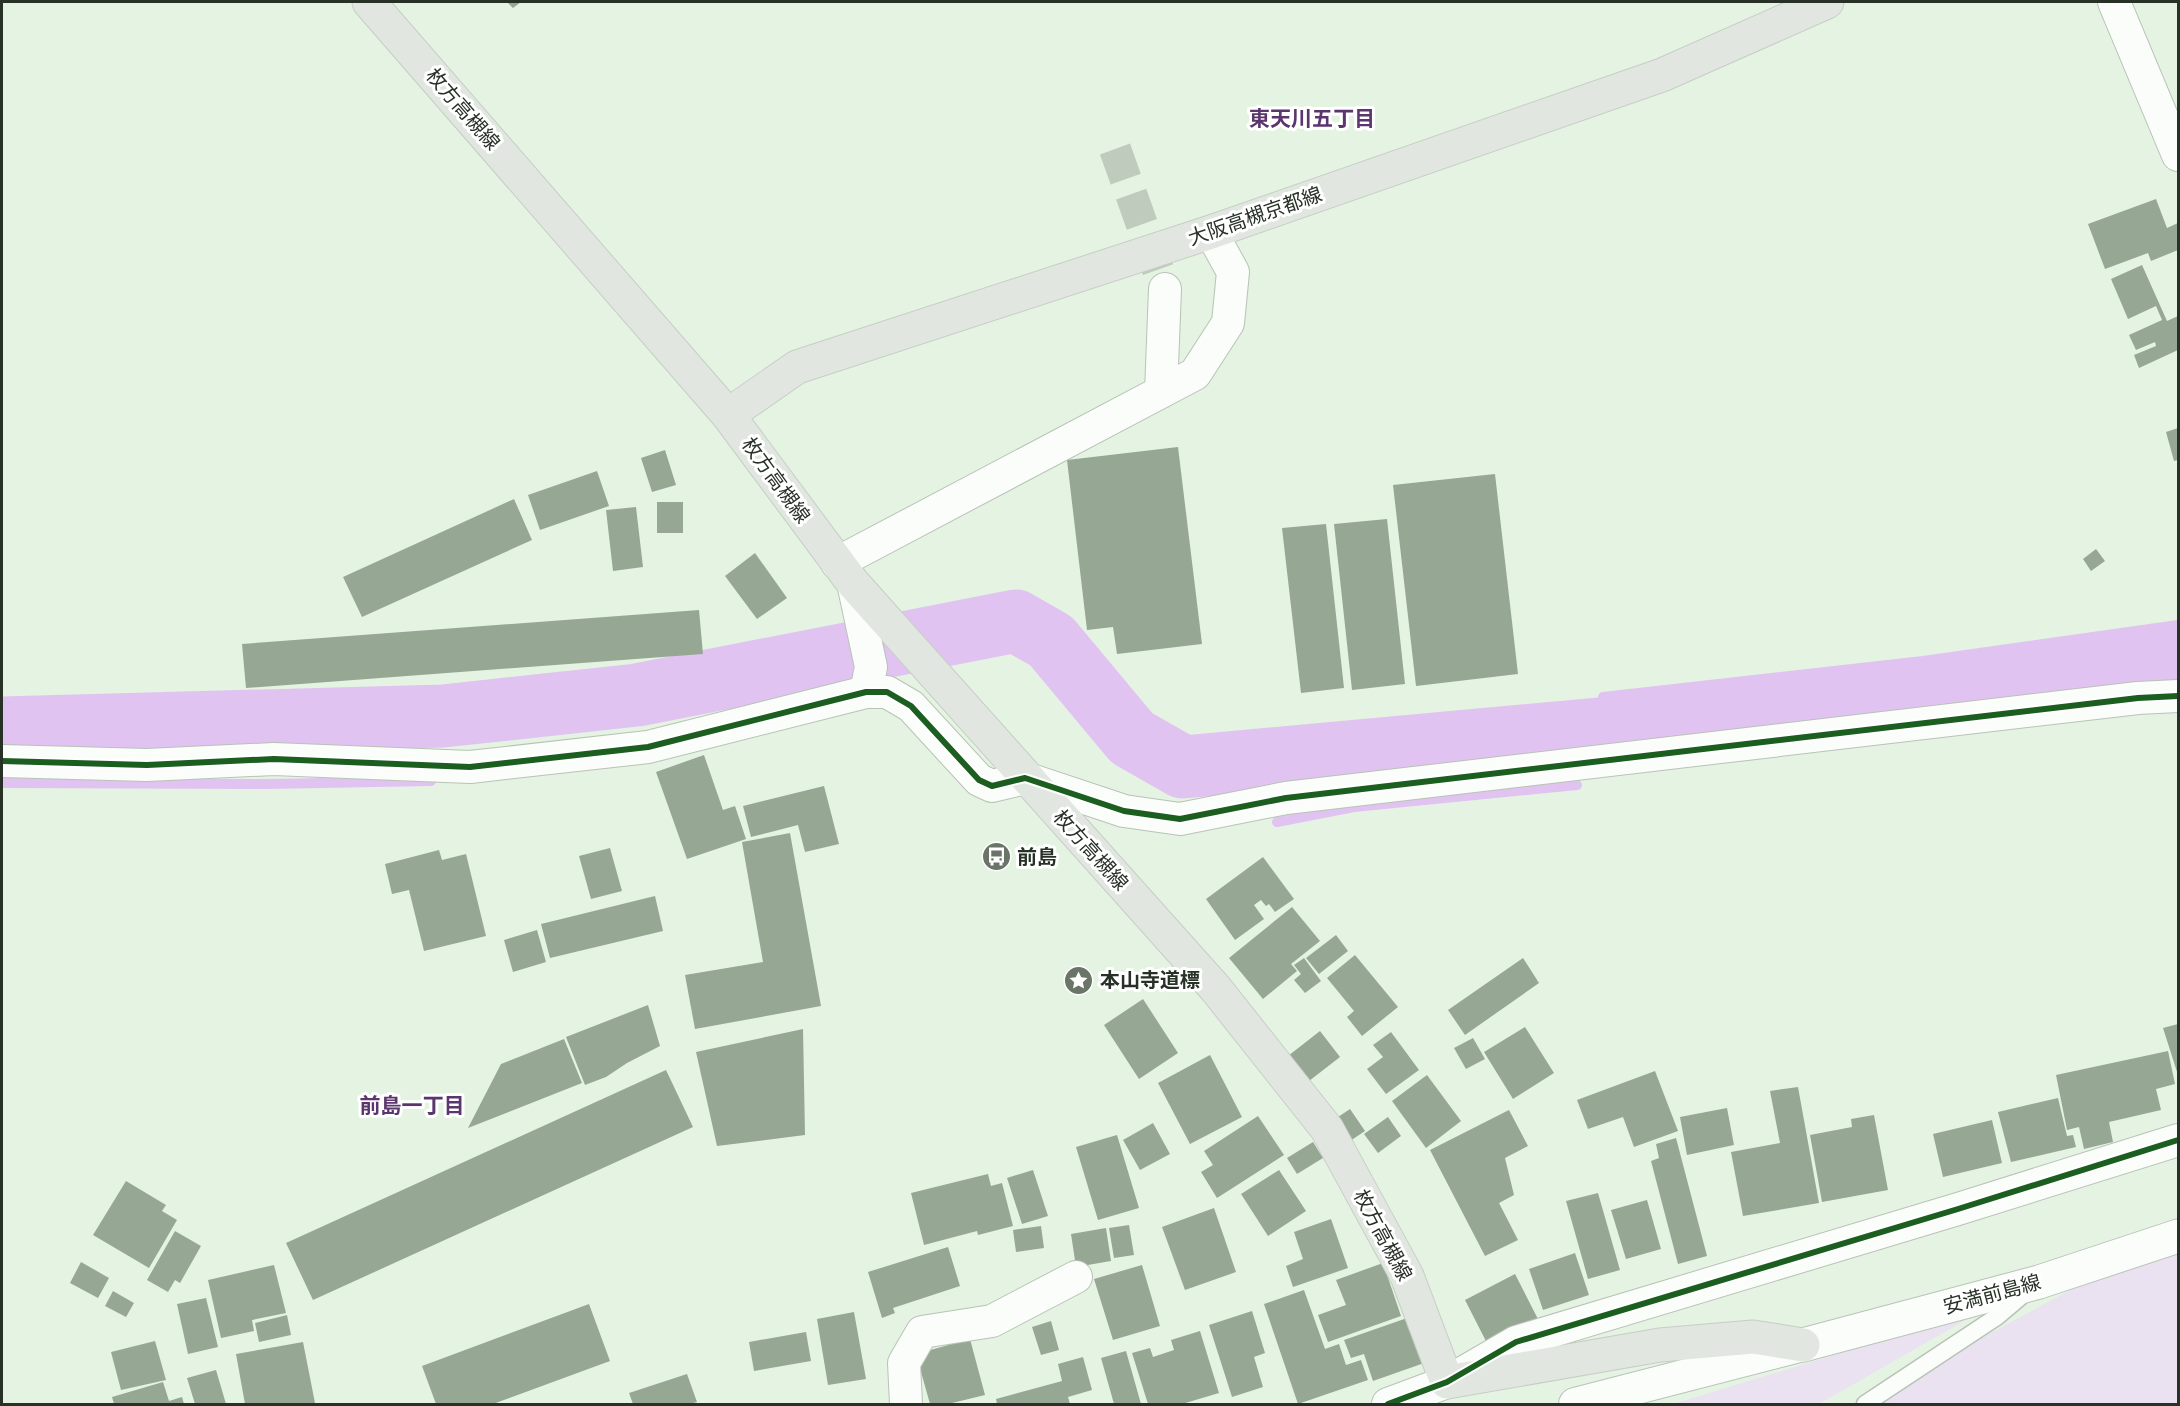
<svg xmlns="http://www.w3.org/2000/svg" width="2180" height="1406" font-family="Bitter,'Noto Sans JP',serif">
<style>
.green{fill:#eae1f1}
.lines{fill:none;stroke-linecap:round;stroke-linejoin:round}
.stream{stroke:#e1c3f1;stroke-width:10}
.river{stroke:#e1c3f1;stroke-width:63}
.building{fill:#96a794}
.minor-tunnel{stroke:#bfccbd;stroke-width:32;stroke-dasharray:32 16;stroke-linecap:butt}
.service-casing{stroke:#b8c3b6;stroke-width:19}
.minor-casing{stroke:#b8c3b6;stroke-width:34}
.secondary-casing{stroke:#b8c3b6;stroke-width:35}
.primary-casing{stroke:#c6cec5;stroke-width:35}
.service{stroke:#fbfdfb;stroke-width:16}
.minor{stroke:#fbfdfb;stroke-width:32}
.secondary{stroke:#fbfdfb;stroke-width:33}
.primary{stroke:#e1e7e0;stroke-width:33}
.cycleway-casing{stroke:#fff;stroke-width:10}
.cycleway{stroke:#1b5e20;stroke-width:6}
.labels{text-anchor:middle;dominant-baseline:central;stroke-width:6;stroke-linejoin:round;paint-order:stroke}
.street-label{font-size:20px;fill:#273126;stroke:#fff}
.poi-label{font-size:20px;font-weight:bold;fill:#273126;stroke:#fff;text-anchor:start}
.neighbourhood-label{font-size:21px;font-weight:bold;fill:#5b356d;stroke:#fff}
</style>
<rect width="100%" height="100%" fill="#e5f3e3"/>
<!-- green -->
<path class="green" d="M2178,1252v152h-319l230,-124z
M1983,1310l-164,94h-146z"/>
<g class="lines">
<!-- stream -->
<path class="stream" d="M1603,697l320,-36 255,-36
M2,783l266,1 163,-3
M1277,822l77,-15 223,-22"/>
<!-- river -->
<path class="river" d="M2,728l441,-12 194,-21 379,-74 35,20 81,97 51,29 504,-46 173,-20 130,-19 90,-10 98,-15"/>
</g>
<!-- building -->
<path class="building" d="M507,2h14l-8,6z
M2156,199l11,29 11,-5v27l-27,11 -3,-8 -43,16 -17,-45z
M2142,265l25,56 11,-5v34l-39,18 -5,-13 22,-9 -1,-4 -19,8 -7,-15 33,-15 -6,-14 -28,13 -17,-40z
M2178,428v32l-4,1 -8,-29z
M1178,447l24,197 -85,10 -4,-27 -26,3 -20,-170z
M665,450l11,35 -24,7 -11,-34z
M597,471l12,35 -69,24 -12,-35z
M1495,474l23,200 -102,12 -23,-201z
M514,499l18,41 -170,77 -19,-40z
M657,502h26v31h-26z
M636,507l7,60 -30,4 -7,-61z
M1387,519l18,165 -53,6 -18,-166z
M1326,524l18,164 -43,5 -19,-165z
M2096,549l9,12 -14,10 -8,-12z
M755,553l32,45 -30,21 -32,-43z
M699,610l4,44 -457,34 -4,-44z
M704,755l19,55 12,-4 11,33 -59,20 -31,-87z
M824,786l15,58 -34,8 -7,-27 -47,12 -8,-31z
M790,833l31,173 -126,23 -10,-54 78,-13 -21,-120z
M610,848l12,43 -31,8 -12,-43z
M439,850l3,10 24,-6 20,82 -62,15 -15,-61 -17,4 -7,-30z
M1263,857l31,42 -19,13 -6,-8 -3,2 -5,-6 -7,5 10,14 -29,21 -29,-41z
M655,896l8,35 -113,27 -9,-34z
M1292,907l28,34 -29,23 6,7 -34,28 -34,-41z
M537,930l9,32 -33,10 -9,-32z
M1336,935l12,16 -29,23 -13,-16z
M1355,955l43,52 -36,29 -15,-19 7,-6 -27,-33z
M1304,958l17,23 -16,12 -11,-13 7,-6 -7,-9z
M1523,958l16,25 -74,52 -17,-25z
M1143,999l35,54 -39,26 -35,-54z
M648,1005l12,41 -33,17 -21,14 -21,8 -19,-48z
M2178,1024v51l-15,-47z
M1525,1027l29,46 -41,26 -29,-47z
M803,1029l2,106 -88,11 -21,-94z
M1320,1031l20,26 -31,24 -21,-25z
M1391,1032l28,38 -33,24 -19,-25 16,-12 -10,-12z
M1473,1038l12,21 -19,10 -12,-21z
M564,1039l18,44 -114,45 33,-64z
M2168,1051l7,33 -19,5 5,21 -52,12 4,20 -29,7 -5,-22 -12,3 -11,-55z
M1210,1055l32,62 -52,27 -32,-61z
M666,1070l27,57 -380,173 -27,-57z
M1655,1071l23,60 -44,16 -11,-30 -35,12 -11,-29z
M1427,1075l34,46 -35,27 -34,-47z
M1798,1087l21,116 -76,13 -12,-64 49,-9 -10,-52z
M2058,1098l9,38 6,-1 3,12 -65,15 -13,-50z
M1727,1108l7,37 -47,10 -7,-38z
M1350,1109l15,22 -18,12 -15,-22z
M1509,1110l19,36 -23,12 9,37 -15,8 19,37 -33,16 -55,-106z
M1874,1115l14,75 -66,12 -12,-67 42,-8 -1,-8z
M1258,1116l26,39 -67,43 -16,-26 12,-7 -9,-14z
M1388,1117l13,19 -23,17 -14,-19z
M1992,1120l10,43 -59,14 -10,-43z
M1153,1123l17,31 -30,16 -17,-30z
M1117,1135l22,73 -41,12 -22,-73z
M1676,1138l31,118 -29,8 -27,-103 8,-3 -3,-14z
M1313,1142l10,16 -26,16 -10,-16z
M1033,1170l15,46 -26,8 -15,-46z
M1279,1170l27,41 -38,25 -27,-42z
M988,1174l3,12 11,-3 11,43 -35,9 -1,-4 -53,14 -13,-52z
M126,1181l40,24 -4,6 15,9 -28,48 -56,-33z
M1598,1193l22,77 -32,9 -22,-78z
M1647,1200l14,49 -35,10 -15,-49z
M1214,1208l22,64 -51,18 -23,-63z
M1331,1219l17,49 -55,19 -7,-21 17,-7 -9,-27z
M1129,1225l5,30 -20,3 -5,-30z
M1041,1226l3,22 -28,4 -3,-22z
M1106,1228l5,33 -35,6 -5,-33z
M175,1231l26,15 -21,37 -5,-3 -7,12 -21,-12z
M948,1247l12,39 -67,22 2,5 -13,5 -14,-46z
M1575,1253l14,42 -46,15 -14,-41z
M81,1262l28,16 -11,20 -28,-15z
M1383,1263l18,53 -73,26 -10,-27 28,-10 -10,-25z
M274,1265l12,48 -34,7 2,11 -33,7 -13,-58z
M1142,1265l18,61 -47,14 -19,-61z
M1515,1274l25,49 -50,26 -25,-49z
M1304,1290l21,59 14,-5 7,21 15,-5 7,20 -70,24 -34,-100z
M113,1291l21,12 -8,14 -21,-11z
M206,1298l12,49 -30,7 -11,-50z
M589,1304l21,57 -117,43h-57l-14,-38z
M1252,1311l13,42 -11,4 9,30 -31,10 -23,-72z
M854,1312l12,67 -38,6 -11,-66z
M287,1315l4,20 -32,7 -4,-19z
M1410,1317l17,45 -54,19 -9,-27 -13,4 -7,-18z
M1051,1321l8,29 -18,5 -9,-28z
M1200,1331l19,62 -37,11h-34l-16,-51 18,-5 3,9 21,-7 -3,-10z
M806,1332l5,29 -57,10 -5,-29z
M970,1339l15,56 -37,9h-18l-14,-50z
M155,1341l11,39 -45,10 -10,-38z
M303,1342l12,61 -70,1 -9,-50z
M1126,1351l15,53h-27l-13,-46z
M1083,1357l9,33 -24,7 2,7h-73l-1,-5 66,-18 -4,-17z
M216,1370l10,34h-31l-8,-26z
M687,1374l10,28 -8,2h-56l-4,-11z
M163,1382l6,19 13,-4 2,7h-70l-2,-7z"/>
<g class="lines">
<!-- minor-tunnel -->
<path class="minor-tunnel" d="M1115,149l50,140"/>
<defs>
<path id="service" d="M1865,1404l133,-88 26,-22"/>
<path id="minor" d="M2114,2l64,153
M1161,392l4,-103
M837,563l358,-189 33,-51 5,-51 -22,-40
M853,583l18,84 -5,25
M2,761l145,4 127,-6 196,8 178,-20 218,-55h21l24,14 68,74 13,6 33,-8 99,33 56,8 106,-21 852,-100 40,-2
M906,1404l-2,-41 18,-31 70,-11 84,-44
M1388,1404l59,-22 69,-40 442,-133 220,-69
M1575,1404l228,-59"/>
<path id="secondary" d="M1803,1345l236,-63 139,-46"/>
<path id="primary" d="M369,2l359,413 125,168 363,406 111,140 80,147 40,106 213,-37 93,-8 50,8
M728,415l69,-48 414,-135 451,-157 165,-73"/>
</defs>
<!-- service casing -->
<use href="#service" class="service-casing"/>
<!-- minor casing -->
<use href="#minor" class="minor-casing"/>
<!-- secondary casing -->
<use href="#secondary" class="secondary-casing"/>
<!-- primary casing -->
<use href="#primary" class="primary-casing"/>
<!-- service -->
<use href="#service" class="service"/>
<!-- minor -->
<use href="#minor" class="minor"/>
<!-- secondary -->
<use href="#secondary" class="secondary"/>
<!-- primary -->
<use href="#primary" class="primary"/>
<defs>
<path id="cycleway" d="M2,761l145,4 127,-6 196,8 178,-20 218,-55h21l24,14 68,74 13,6 33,-8 99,33 56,8 106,-21 852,-100 40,-2
M1388,1404l59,-22 69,-40 442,-133 220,-69"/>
</defs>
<!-- cycleway casing -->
<use href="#cycleway" class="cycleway-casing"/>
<!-- cycleway -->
<use href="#cycleway" class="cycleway"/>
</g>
<!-- icons -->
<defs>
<symbol id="bus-disc" viewBox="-11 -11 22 22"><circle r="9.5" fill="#6a7568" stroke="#fff"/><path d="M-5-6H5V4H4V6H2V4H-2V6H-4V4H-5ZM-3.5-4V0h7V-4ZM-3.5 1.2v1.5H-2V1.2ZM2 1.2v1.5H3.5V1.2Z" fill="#fff"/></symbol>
<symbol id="sight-disc" viewBox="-11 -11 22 22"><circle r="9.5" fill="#6a7568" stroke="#fff"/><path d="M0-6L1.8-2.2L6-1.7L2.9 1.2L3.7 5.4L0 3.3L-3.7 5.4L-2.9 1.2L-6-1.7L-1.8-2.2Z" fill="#fff"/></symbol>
</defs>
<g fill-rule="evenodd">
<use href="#bus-disc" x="980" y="840" width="33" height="33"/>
<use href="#sight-disc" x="1062" y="964" width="33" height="33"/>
</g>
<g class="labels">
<!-- street labels -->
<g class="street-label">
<text transform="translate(463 109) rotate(49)">枚方高槻線</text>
<text transform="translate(1255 216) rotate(-19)">大阪高槻京都線</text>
<text transform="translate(776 480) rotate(54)">枚方高槻線</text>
<text transform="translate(1091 850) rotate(48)">枚方高槻線</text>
<text transform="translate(1383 1235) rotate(62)">枚方高槻線</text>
<text transform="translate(1992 1294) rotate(-15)">安満前島線</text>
</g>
<!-- poi labels -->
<g class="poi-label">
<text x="1017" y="857">前島</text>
<text x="1100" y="980">本山寺道標</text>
</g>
<!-- neighbourhood labels -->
<g class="neighbourhood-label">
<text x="1312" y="119">東天川五丁目</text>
<text x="412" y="1106">前島一丁目</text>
</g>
</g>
<!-- border -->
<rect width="2180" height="1406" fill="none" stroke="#273126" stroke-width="6"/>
</svg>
